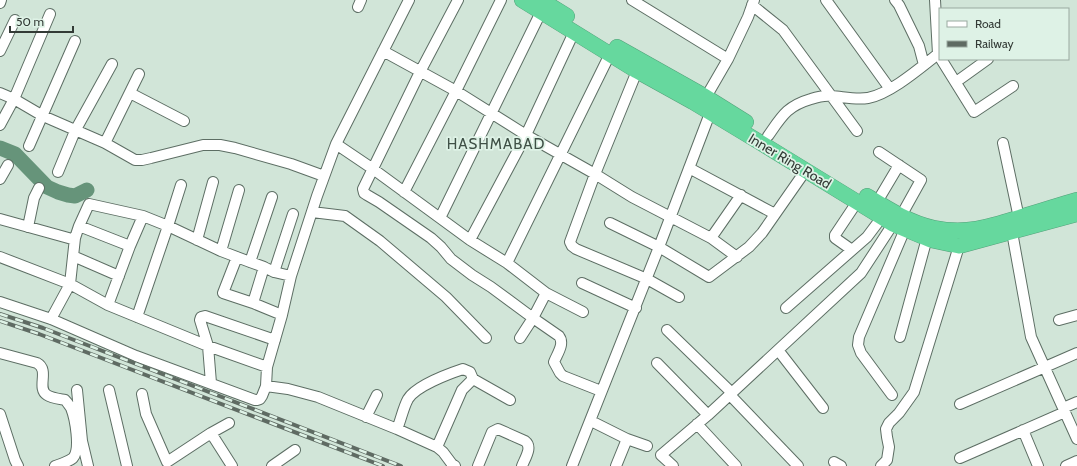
<svg xmlns="http://www.w3.org/2000/svg" width="1077" height="466" font-family="Cabin,sans-serif">
<style>
.lines{fill:none;stroke-linecap:round;stroke-linejoin:round}
.river{stroke:#66947a;stroke-width:15}
.minor-casing{stroke:#5d6e64;stroke-width:12}
.highway-casing{stroke:#54a17a;stroke-width:16}
.minor{stroke:#fff;stroke-width:10}
.highway{stroke:#66d89e;stroke-width:15}
.rail-casing{stroke:#5f6b63;stroke-width:4}
.rail{stroke:#def2e6;stroke-width:2.5;stroke-dasharray:8;stroke-linecap:butt}
.labels{text-anchor:middle;dominant-baseline:central;stroke-width:3.5;stroke-linejoin:round;paint-order:stroke}
.street-label{font-size:14px;fill:#333b36;stroke:#def2e6}
.neighbourhood-label{font-size:15px;letter-spacing:1px;fill:#3f5046;stroke:#def2e6}
</style>
<rect width="100%" height="100%" fill="#d1e5d8"/>
<g class="lines">
<!-- river -->
<path class="river" d="M0,148l15,6 32,33 11,5 10,3 7,1 12,-6"/>
<defs>
<path id="minor" d="M458,0l-38,72 -57,117 1,4 3,2 12,7 52,36 10,9 10,12 21,16 19,12 42,31 -13,20
M632,0l96,59
M826,0l64,89
M895,0l4,5 20,41 5,19
M0,3l1,-3
M752,5l31,25 74,101
M358,7l3,-7
M0,51l15,-31
M383,51l73,40 70,44 69,39 37,23 79,41 26,19
M941,59l33,53 39,-26
M637,71l-42,103 -25,68 2,4 4,3 71,30 32,18
M956,82l32,-23
M0,93l14,6 29,17 62,27 30,17h7l9,-2 52,-13h17l15,3 56,16 33,12
M130,93l54,28
M706,97l22,-38 20,-42 6,-17
M0,125l14,-26 36,-85
M768,136c14,-20 19,-30 43,-37 6,-2 14,-4 21,-3 12,1 24,4 36,2 22,-4 52,-30 70,-44l-3,-54
M105,143l34,-69
M1003,143l16,75
M336,144l37,25 97,71 37,23 39,30
M29,146l46,-105
M879,152l42,28 -20,36
M689,168l86,46
M58,172l17,-41 37,-67
M0,179l8,-14
M404,192l52,-101 45,-91
M877,202l22,-37
M312,212l33,4 35,25 66,56 40,41
M440,218l101,-206
M0,219l72,20 3,-1 4,-12 10,-22 54,12 25,10 53,25 29,11 14,5 10,5 17,4
M610,223l49,24 50,30 40,-30 13,-14 44,-63
M79,226l51,20
M28,227l6,-29 5,-10
M1012,232l19,105 46,102
M711,238l30,-43
M197,240l16,-58
M470,240l56,-105 48,-103
M852,250l-17,-12v-3l22,-33
M221,251l18,-61
M73,256l46,20
M0,257l70,27 38,21 100,41 59,21
M237,257l-14,36 30,10 29,12
M250,262l22,-65
M507,263l103,-209
M274,272l19,-58
M582,283l54,25
M0,302l51,17 85,37 119,44h2l3,-1 2,-3 4,-10 1,-19 15,-52 9,-39 26,-80 19,-52 73,-144
M253,303l11,-36
M108,305l22,-59 13,-30
M786,308l81,-71 15,-20
M583,312l-37,-19 -13,25 26,18c6,8 -2,18 -5,26l6,11 3,3 38,15
M137,317l31,-91 13,-41
M51,319l19,-35 5,-46
M1059,320l18,-5
M667,330l65,63
M900,337l27,-99
M778,350l45,58
M0,353l37,10c13,7 -1,25 10,32 4,3 13,4 18,5 2,2 4,5 6,8 4,10 10,41 2,50 -5,4 -12,6 -18,8
M657,363l51,52
M211,383l-3,-37 -8,-26 1,-3 4,-1 70,24
M266,386l22,3 30,8 79,32 40,18 6,5 9,12 3,2
M77,390l5,51 6,25
M109,390l18,76
M142,394l4,20 21,48 44,-29 21,33
M730,395l68,71
M892,395l-31,-42 -3,-8 1,-8 46,-108
M960,404l117,-51
M1063,408l14,-6
M0,414l15,46 3,6
M366,417l11,-22
M591,421l36,18 20,7
M697,424l39,42
M397,429c4,-9 6,-21 11,-30 8,-13 40,-25 55,-30l7,3 3,7 37,21
M1023,430l15,36
M211,433l18,-10
M437,447l25,-57 11,-11
M960,458l105,-46
M834,462l7,4
M272,466l23,-16
M478,466l14,-34 6,-3 27,12c8,6 0,17 -3,25
M572,466l87,-219 53,-139
M616,466l11,-27
M673,466l-12,-11 47,-40 153,-142 32,-49
M881,466l6,-6 2,-13 -2,-10 -1,-8 3,-6 10,-10 15,-21 45,-146
M1066,466l11,-5"/>
<path id="highway" d="M522,0l115,71 56,31 68,41 132,81 38,16 28,6 118,-32
M541,0l26,16
M617,47l89,50 40,25
M867,196c21,13 43,27 67,32 34,7 58,-2 90,-12 18,-5 35,-11 53,-16"/>
</defs>
<!-- minor casing -->
<use href="#minor" class="minor-casing"/>
<!-- highway casing -->
<use href="#highway" class="highway-casing"/>
<!-- minor -->
<use href="#minor" class="minor"/>
<!-- highway -->
<use href="#highway" class="highway"/>
<defs>
<path id="rail" d="M0,314l43,14 358,138
M0,321l39,13 344,132"/>
</defs>
<!-- rail casing -->
<use href="#rail" class="rail-casing"/>
<!-- rail -->
<use href="#rail" class="rail"/>
</g>
<g class="labels">
<!-- street labels -->
<g class="street-label">
<text transform="translate(790 161) rotate(31)">Inner Ring Road</text>
</g>
<!-- neighbourhood labels -->
<g class="neighbourhood-label">
<text x="496" y="144">HASHMABAD</text>
</g>
</g>
<!-- legend -->
<rect x="939" y="8" width="130" height="52" fill="#def2e6" stroke="#9aa9a0"/>
<rect x="947" y="21" width="20" height="6" fill="#ffffff" stroke="#9aa9a0"/>
<text x="975" y="28" font-size="12" fill="#333b36">Road</text>
<rect x="947" y="41" width="20" height="6" fill="#5f6b63" stroke="#9aa9a0"/>
<text x="975" y="48" font-size="12" fill="#333b36">Railway</text>
<!-- scale -->
<path d="M10 26v6h63v-6" fill="none" stroke="#333b36" stroke-width="2"/>
<text x="16" y="26" font-size="12" fill="#333b36" stroke="#def2e6" stroke-width="3" paint-order="stroke">50 m</text>
</svg>
